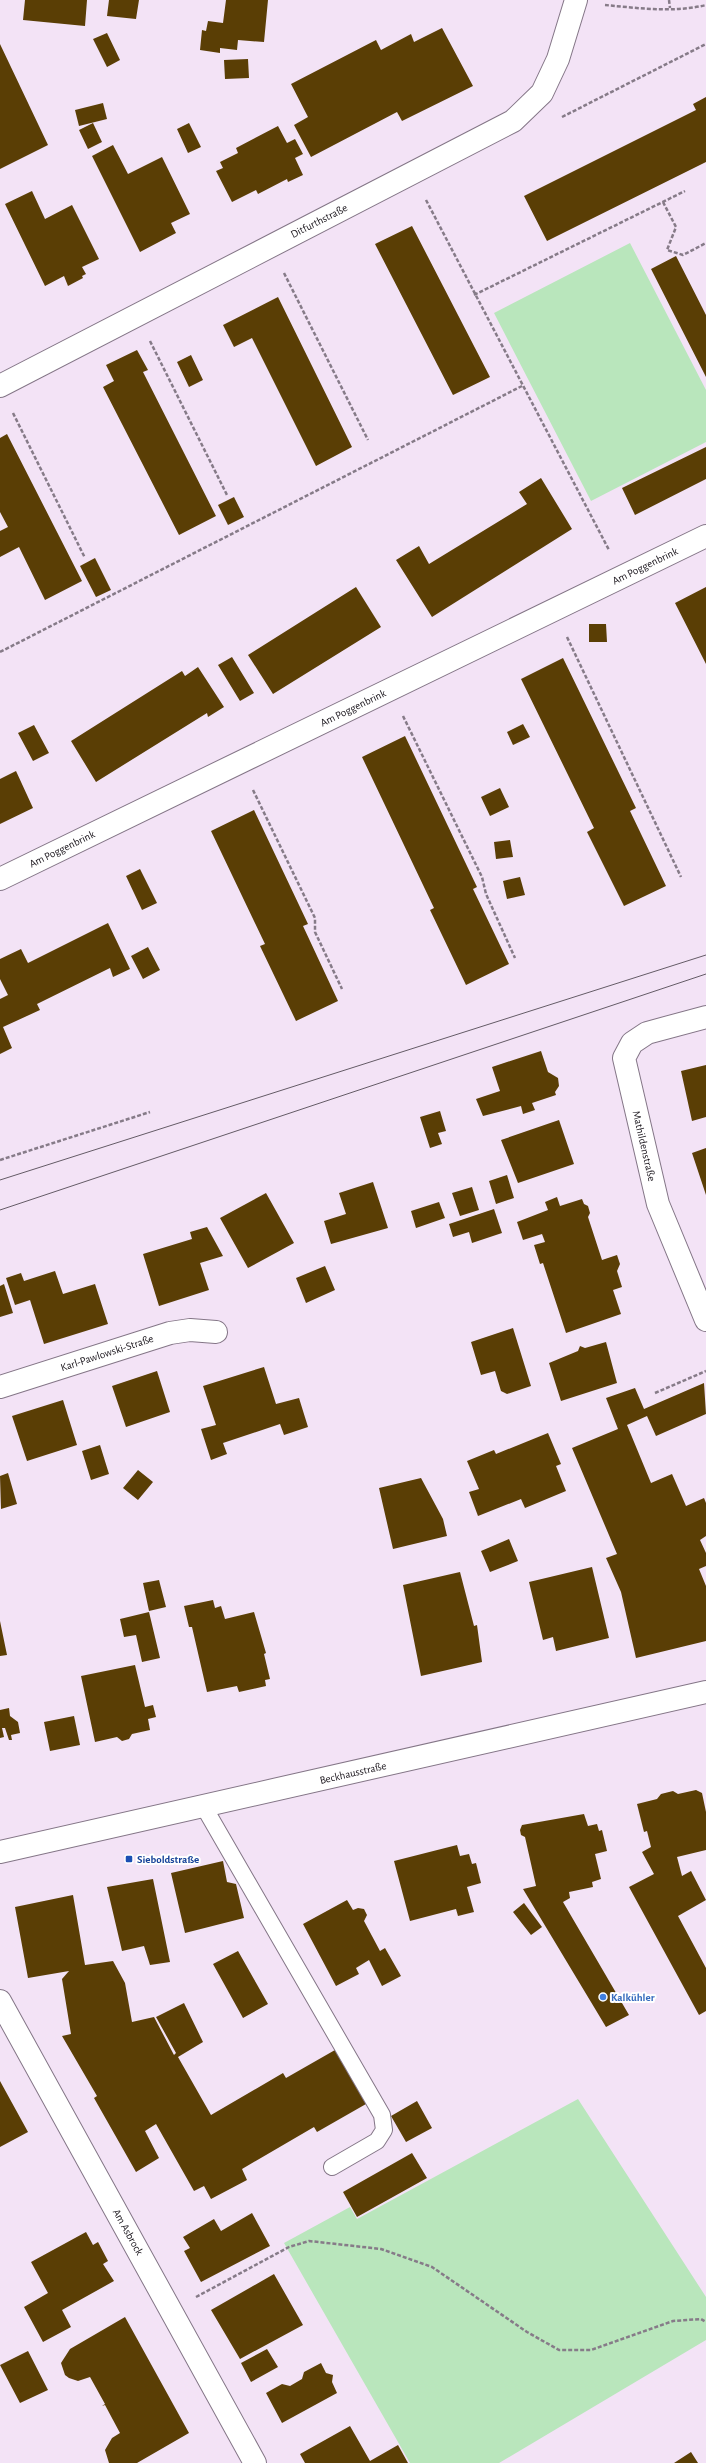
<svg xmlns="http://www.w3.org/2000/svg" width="706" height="2463" font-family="'Alegreya Sans',sans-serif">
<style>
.green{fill:#b9e6bc}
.building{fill:#5a3e05}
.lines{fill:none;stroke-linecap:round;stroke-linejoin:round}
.service-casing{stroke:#847687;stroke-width:18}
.minor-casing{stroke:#847687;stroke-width:24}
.path{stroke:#867b88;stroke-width:2.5;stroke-dasharray:4 2;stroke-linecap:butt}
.service{stroke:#fff;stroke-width:16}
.minor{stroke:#fff;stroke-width:22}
.tram{stroke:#645b66;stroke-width:1}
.transit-dot{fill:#1a4fb4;stroke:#fff;stroke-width:1.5}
.shop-dot{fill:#3f7fe0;stroke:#fff;stroke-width:1.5}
.labels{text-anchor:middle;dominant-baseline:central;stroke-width:4;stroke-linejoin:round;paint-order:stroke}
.street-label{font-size:11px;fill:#19141b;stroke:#fff}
.transit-label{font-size:11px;font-weight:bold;fill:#164399;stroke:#fff;text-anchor:start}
.shop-label{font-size:11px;font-weight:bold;fill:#366cbe;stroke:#fff;text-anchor:start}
</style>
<rect width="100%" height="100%" fill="#f3e3f6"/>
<!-- green -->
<path class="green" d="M630,243l76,147v52l-115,59 -97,-188z
M578,2099l128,198v43l-207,123h-89l-126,-220 66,-36 7,12z"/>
<!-- building -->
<path class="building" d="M25,0h62l-2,26 -62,-6z
M109,0h30l-3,19 -29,-3z
M226,0h42l-4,42 -26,-2 -1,10 -17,-2v5l-20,-3 2,-20 4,1 2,-10 15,2z
M442,28l31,58 -71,35 -5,-9 -86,45 -17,-32 14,-8 -17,-33 85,-44 5,10 30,-16 3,8z
M107,33l13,27 -13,7 -14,-28z
M0,44l48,101 -48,24z
M248,59l1,19 -24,1 -1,-19z
M706,97v65l-159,79 -23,-45 172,-86 -3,-6z
M103,103l4,16 -28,7 -4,-16z
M93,123l9,19 -14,7 -9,-19z
M189,123l12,24 -13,6 -11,-24z
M278,126l9,17 8,-4 8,15 -8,4 8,17 -15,7 -1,-3 -29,15 -2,-4 -24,12 -16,-31 7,-3 -3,-6 18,-9 -2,-5z
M113,145l15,29 34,-17 28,57 -19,9 5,10 -36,19 -48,-96z
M32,191l13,28 27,-14 27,54 -17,8 4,7 -4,2 1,2 -15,8 -4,-10 -19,10 -40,-82z
M412,226l78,151 -37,18 -78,-151z
M676,256l30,59v62l-55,-108z
M278,297l74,150 -36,19 -64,-128 -18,9 -11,-22z
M137,350l11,20 -5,2 73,144 -37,19 -76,-148 11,-6 -8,-16z
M191,355l12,25 -14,7 -12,-25z
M7,434l75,147 -37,19 -26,-53 -19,10v-26l8,-4 -8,-15v-74z
M706,447v32l-71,36 -13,-27z
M541,478l31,51 -140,88 -36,-57 23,-14 10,18 98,-60 -8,-12z
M234,497l10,20 -16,8 -10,-20z
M95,558l16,32 -15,7 -16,-31z
M356,587l25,40 -108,67 -25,-39z
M706,587v77l-31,-61z
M589,624h17l1,18h-18z
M232,657l22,36 -14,8 -22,-36z
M563,658l73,150 -6,3 36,75 -42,20 -37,-74 7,-4 -73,-149z
M198,667l26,40 -16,10 -1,-4 -111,69 -25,-41 111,-70 3,5z
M523,724l7,13 -17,8 -6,-13z
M34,725l15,28 -16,8 -15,-28z
M405,736l72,151 -4,2 36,75 -43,21 -36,-75 4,-2 -72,-151z
M16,771l17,37 -33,16v-45z
M500,788l9,19 -19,9 -9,-19z
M254,810l54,114 -5,2 35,75 -42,20 -36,-75 5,-2 -54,-113z
M510,840l3,17 -17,2 -2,-17z
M140,869l17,34 -15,7 -16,-34z
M520,877l5,18 -18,4 -4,-18z
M108,923l22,46 -17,8 -3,-9 -73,36 3,6 -37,17 9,21 -12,6v-55l8,-4 -8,-16v-20l21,-10 7,14z
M148,947l12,23 -17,9 -12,-23z
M541,1051l7,21 10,6 1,8 -4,6 1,3 -24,8 3,7 -12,4 -2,-8 -38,10 -7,-17 24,-8 -8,-24z
M706,1065v52l-14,4 -11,-50z
M440,1111l6,20 -8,2 4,11 -12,4 -10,-31z
M559,1120l15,44 -56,19 -17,-43z
M706,1148v47l-14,-42z
M507,1175l7,23 -18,6 -7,-23z
M373,1182l15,46 -57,16 -7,-23 22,-7 -7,-21z
M472,1187l7,23 -19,6 -8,-23z
M266,1193l28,50 -46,25 -28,-50z
M557,1197l3,9 22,-7 2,5 4,2 2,7 -2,4 14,43 15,-5 3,9 -3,7 5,16 -9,3 8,24 -55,19 -23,-70 -3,1 -6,-19 11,-3 -3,-8 -19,6 -6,-18 31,-12 -3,-8z
M439,1202l6,16 -29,10 -5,-17z
M494,1209l8,24 -30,10 -3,-11 -16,5 -4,-13z
M207,1227l16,29 -23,7 9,27 -50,16 -16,-52 49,-15 -2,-7z
M325,1266l10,24 -29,13 -10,-25z
M55,1271l8,23 32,-10 13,40 -64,20 -14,-44 -15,5 -9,-27 15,-5 3,8z
M4,1284l9,29 -13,4v-31z
M513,1328l18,58 -24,8 -6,-3 -6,-20 -14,4 -10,-33z
M606,1342l11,41 -56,18 -12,-38 29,-12 2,-5 5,2z
M264,1367l12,37 23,-6 9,29 -24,8 -4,-11 -57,19 4,11 -16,6 -10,-31 15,-4 -13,-39z
M157,1371l13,41 -44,15 -14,-41z
M704,1383l2,31 -50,22 -9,-20 -20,9 24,58 21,-9 14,32 18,-8 2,5v33l-6,4 6,13v13l-7,3 7,17v55l-70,17 -15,-66 -15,-34 11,-4 -45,-106 46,-19 -12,-31 29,-10 9,21z
M63,1400l14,45 -50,16 -15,-45z
M548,1433l13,31 -5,2 10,25 -41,17 -4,-9 -43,17 -9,-24 10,-3 -12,-28 27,-11 2,4z
M100,1445l9,29 -18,6 -9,-29z
M138,1470l15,12 -15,18 -15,-12z
M8,1473l9,31 -16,5 -1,-33z
M421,1478l22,41 4,17 -54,13 -14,-61z
M509,1539l9,22 -28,11 -9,-21z
M592,1567l17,71 -53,13 -3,-14 -10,3 -14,-58z
M460,1572l14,54 3,-1 5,37 -61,14 -18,-91z
M159,1580l7,27 -17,4 -6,-28z
M213,1600l2,8 6,-2 4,13 29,-7 12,41 -2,1 6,25 -5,1 1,6 -27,6 -2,-6 -30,6 -15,-65h-3l-5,-21z
M149,1612l11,46 -18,4 -6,-27 -12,2 -4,-18z
M0,1621l7,34 -7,1z
M135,1665l10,42 8,-2 3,12 -8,2 2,11 -18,4 -3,5 -7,2 -5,-4 -22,5 -14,-66z
M9,1708l1,8 8,6 2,11 -9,2 1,5h-3l-4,-12h-3l2,9 -4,1v-28z
M74,1716l6,29 -30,6 -6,-29z
M696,1790l6,3 4,19v38l-29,7 5,19 9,-5 15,29 -28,16 28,52v43l-7,4 -70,-128 25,-13 -12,-22 9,-5 -4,-16 -3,1 -7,-28 20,-5 4,-5 12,-3 5,3z
M584,1814l4,12 9,-2 2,7 3,-1 5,21 -12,3 6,25 -9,3 1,5 -24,5 1,6 -7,4 66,113 -23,12 -83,-138 13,-3 -11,-49 -4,-2 -1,-5 2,-5z
M457,1845l3,11 9,-2 3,10 4,-1 5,20 -14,4 7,25 -16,4 -2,-7 -46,12 -16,-60z
M223,1861l4,21 9,2 8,34 -59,15 -14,-60z
M153,1879l17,83 -20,3 -6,-19 -22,5 -15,-64z
M73,1895l12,70 28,-4 12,22 7,39 22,-5 20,38 2,-2 -20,-36 28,-14 19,39 -25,15 33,58 72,-42 3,5 49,-28 31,54 -49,28 -3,-5 -72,42 5,11 -36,19 -7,-13 -10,5 -38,-67 -11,7 14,27 -23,14 -42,-74 3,-2 -35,-60 9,-2 -9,-55 7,-8 -41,7 -13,-71z
M347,1900l6,10 5,-2 6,1 3,6 -3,6 16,30 5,-3 16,28 -19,10 -13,-26 -13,8 3,6 -23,12 -33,-62z
M524,1903l18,24 -11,8 -18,-23z
M238,1951l30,53 -25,14 -30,-54z
M0,2081l28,51 -28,15z
M417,2101l15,27 -26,14 -15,-26z
M412,2153l15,25 -70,39 -14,-25z
M252,2213l18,33 -69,36 -17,-31 6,-3 -7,-11 31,-18 7,12z
M86,2232l7,13 5,-3 10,19 -5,3 11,17 -52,29 9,17 -28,15 -19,-35 24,-14 -17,-31z
M274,2274l29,51 -63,34 -29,-49z
M125,2317l64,116 -52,30h-28l-4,-13 7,-12 8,-5 -15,-28 -3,1 3,-2 -15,-27 -12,4 -9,-3 -4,-3 -4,-12 9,-14z
M267,2349l11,18 -27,15 -10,-19z
M28,2351l20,39 -28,13 -20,-38z
M321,2363l5,10 7,2 -1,7 5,11 -55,30 -16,-30 16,-9 8,2 12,-7 2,-7z
M350,2426l20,35 28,-16 10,18h-103l-5,-9z
M691,2452l7,11h-24z"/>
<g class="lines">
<defs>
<path id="service" d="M204,1807l178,308 2,15 -7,11 -45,26"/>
<path id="minor" d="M0,386l513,-265 29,-28 16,-34 18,-59
M0,879l706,-343
M706,1017l-59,16 -15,10 -8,15 34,146 48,116
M0,1387l170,-54 20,-3 26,2
M0,1852l706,-160
M0,2001l255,462"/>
</defs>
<!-- service casing -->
<use href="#service" class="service-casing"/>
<!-- minor casing -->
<use href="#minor" class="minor-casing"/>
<!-- path -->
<path class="path" d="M669,0l1,8
M605,5c32,3 69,8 101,0
M562,117l144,-73
M426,200l183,350
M663,202l13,25 -9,23 16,5 23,-12
M284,273l84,167
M474,295l211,-104
M150,341l77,154
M13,413l72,145
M567,637l114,240
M0,652l522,-266
M403,716l79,161 4,17 29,64
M253,790l62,128v14l27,57
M0,1160l150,-48
M655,1393l51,-22
M196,2297l93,-50 20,-6 72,8 51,18 95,65 32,18h32l82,-29 28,-2 5,3"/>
<!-- service -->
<use href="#service" class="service"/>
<!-- minor -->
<use href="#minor" class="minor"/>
<!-- tram -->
<path class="tram" d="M0,1180l706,-225
M0,1210l706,-236"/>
</g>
<!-- markers -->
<rect class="transit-dot" x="125" y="1855" width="8" height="8" rx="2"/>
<circle class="shop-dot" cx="603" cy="1997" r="4"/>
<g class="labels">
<!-- street labels -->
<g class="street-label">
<text transform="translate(319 221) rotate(-27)">Ditfurthstraße</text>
<text transform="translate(645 566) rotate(-26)">Am Poggenbrink</text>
<text transform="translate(353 708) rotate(-26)">Am Poggenbrink</text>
<text transform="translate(62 849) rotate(-26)">Am Poggenbrink</text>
<text transform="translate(644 1146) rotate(77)">Mathildenstraße</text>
<text transform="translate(107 1353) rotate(-18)">Karl-Pawlowski-Straße</text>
<text transform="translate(353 1773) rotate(-13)">Beckhausstraße</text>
<text transform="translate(128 2232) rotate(61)">Am Asbrock</text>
</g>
<!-- transit labels -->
<g class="transit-label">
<text x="137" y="1859">Sieboldstraße</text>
</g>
<!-- shop labels -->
<g class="shop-label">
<text x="611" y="1997">Kalkühler</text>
</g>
</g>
</svg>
